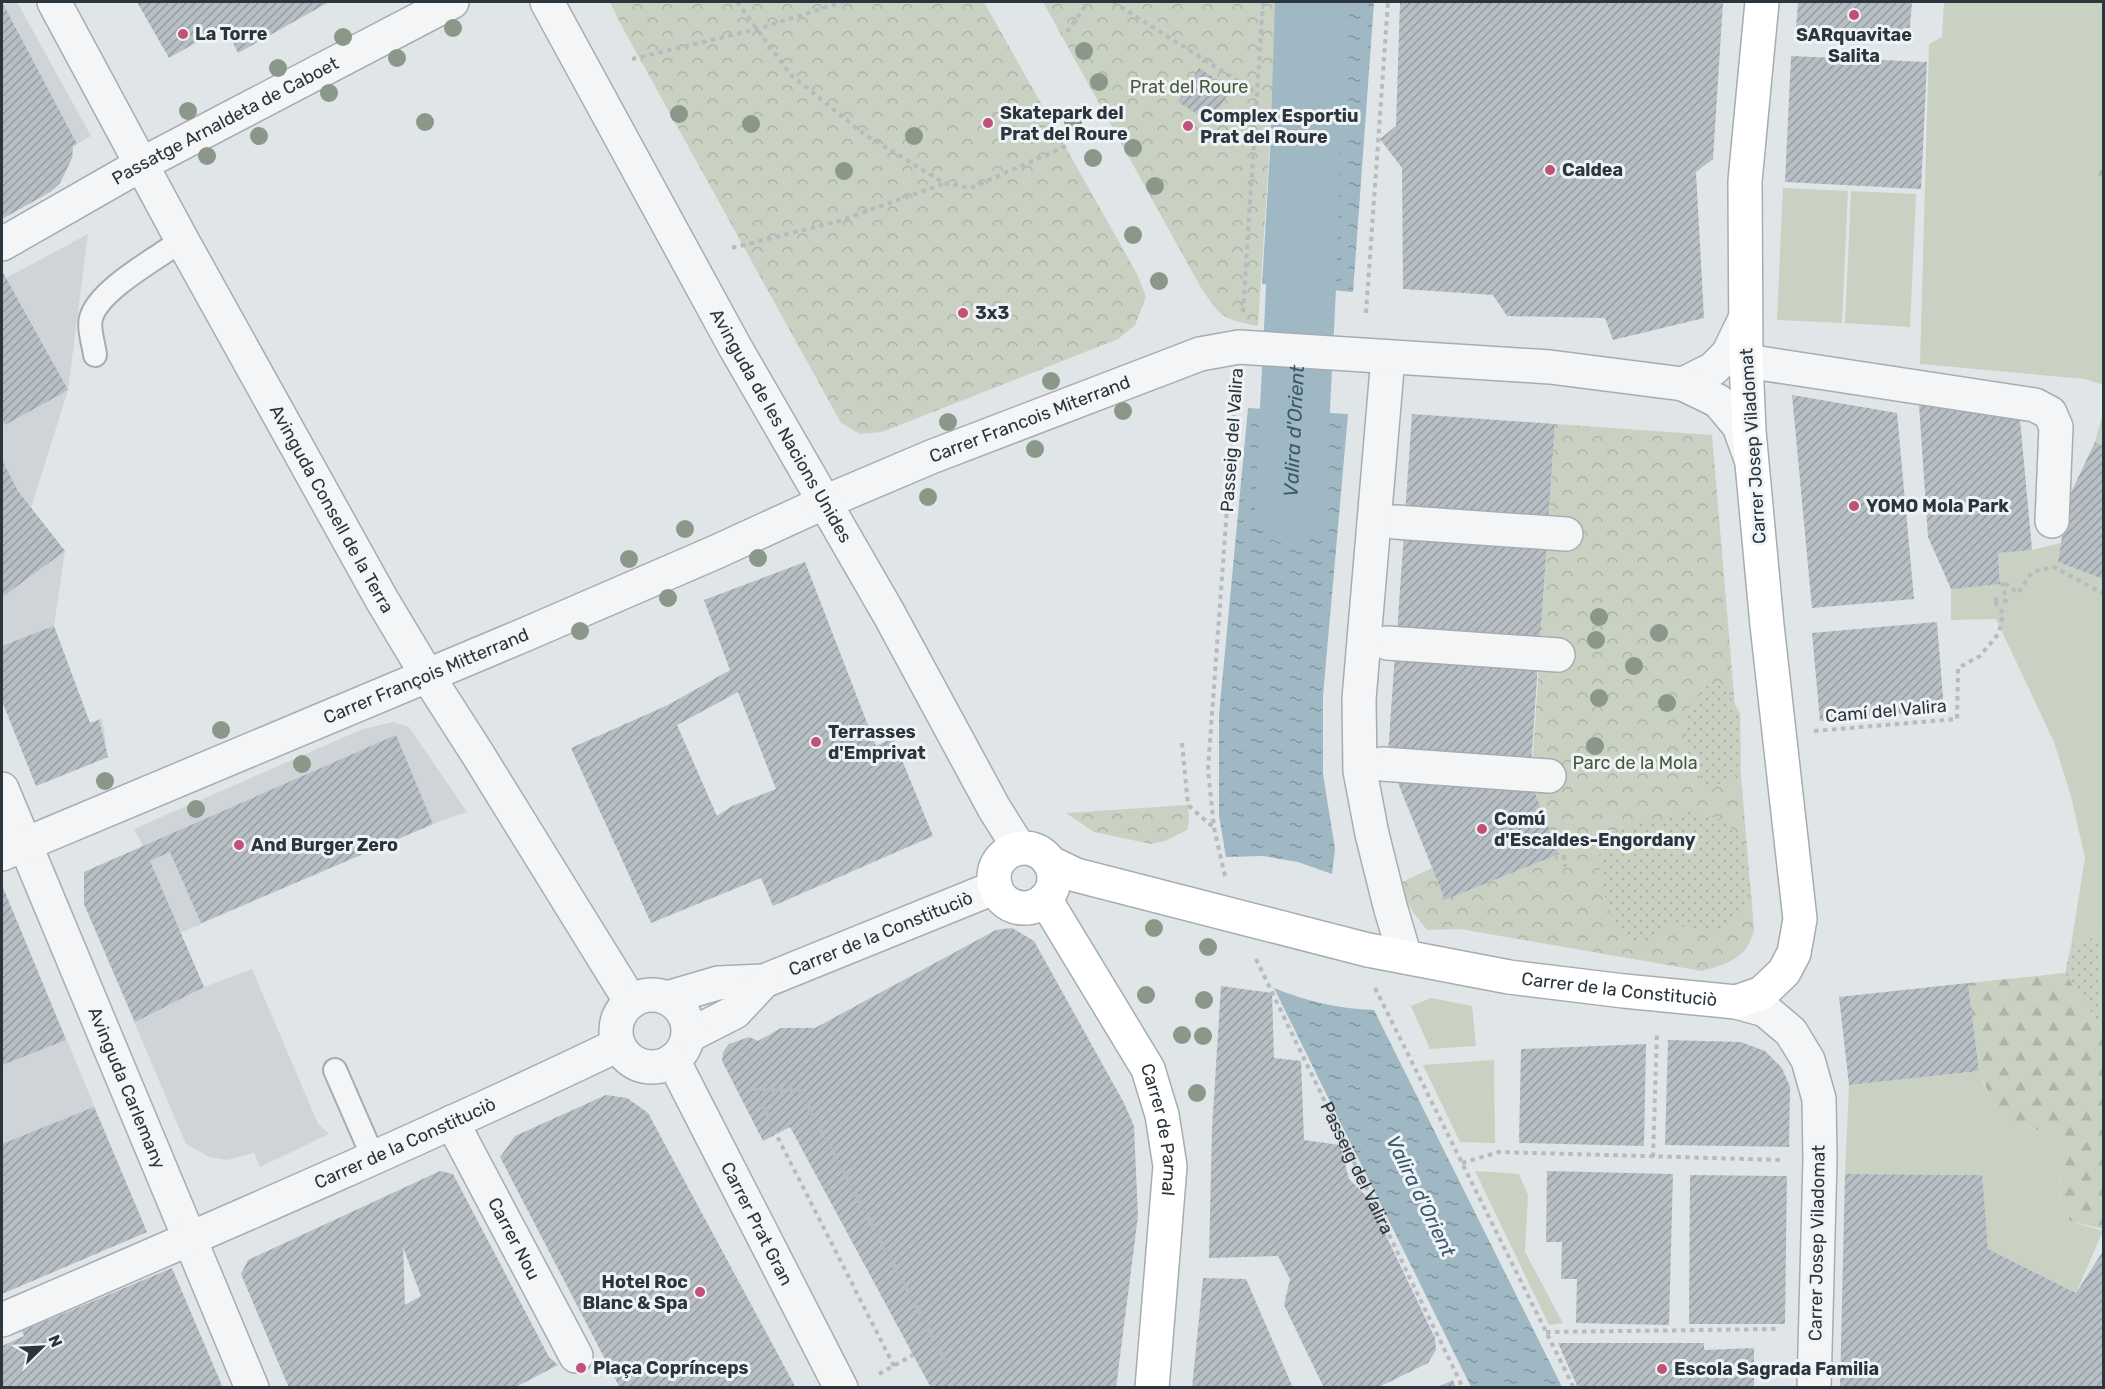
<svg xmlns="http://www.w3.org/2000/svg" width="2105" height="1389" font-family="Rubik,sans-serif">
<style>
.built{fill:#cfd4d9}
.grass{fill:#c9d1c2}
.forest{fill:url(#forest-firs)}
.park{fill:url(#park-crowns)}
.garden{fill:url(#garden-dots)}
.water{fill:url(#water-ripples)}
.lines{fill:none;stroke-linecap:round;stroke-linejoin:round}
.river{stroke:#9fb8c4;stroke-width:70}
.building{fill:url(#building-hatch);fill-rule:evenodd}
.service-casing{stroke:#a6adb2;stroke-width:26}
.pedestrian-casing{stroke:#a6adb2;stroke-width:36}
.minor-casing{stroke:#a6adb2;stroke-width:36}
.tertiary-casing{stroke:#a6adb2;stroke-width:36}
.secondary-casing{stroke:#a6adb2;stroke-width:36}
.path{stroke:#b7bbbf;stroke-width:4;stroke-dasharray:4.5 4.5;stroke-linecap:butt}
.service{stroke:#f3f5f6;stroke-width:22}
.pedestrian{stroke:#f3f5f6;stroke-width:33}
.minor{stroke:#f3f5f6;stroke-width:33}
.tertiary{stroke:#f3f5f6;stroke-width:33}
.secondary{stroke:#fff;stroke-width:33}
.tree{fill:#8b9788}
.poi-dot{fill:#c15177;stroke:#f0f3f5;stroke-width:2}
.labels{text-anchor:middle;dominant-baseline:central;stroke-width:6;stroke-linejoin:round;paint-order:stroke}
.poi-label{font-size:18px;font-weight:bold;fill:#2a353e;stroke:#f0f3f5;text-anchor:start}
.park-label{font-size:18px;fill:#455839;stroke:#f0f3f5}
.street-label{font-size:18px;fill:#2a353e;stroke:#f0f3f5}
.water-label{font-size:20px;font-style:italic;fill:#395a6e;stroke:#f0f3f5}
</style>
<defs>
<pattern id="forest-firs" width="22" height="20" patternUnits="userSpaceOnUse" patternTransform="scale(1.5)"><rect width="22" height="20" fill="#c9d1c2"/><path d="M5 1l3.5 6h-7zM16 11l3.5 6h-7z" fill="#adb4a8"/></pattern>
<pattern id="park-crowns" width="20" height="18" patternUnits="userSpaceOnUse" patternTransform="scale(1.5)"><rect width="20" height="18" fill="#c9d1c2"/><path d="M2 6a3 3 0 1 1 6 0M12 15a3 3 0 1 1 6 0" fill="none" stroke="#adb4a8"/></pattern>
<pattern id="garden-dots" width="8" height="8" patternUnits="userSpaceOnUse" patternTransform="scale(1.5)"><rect width="8" height="8" fill="#c9d1c2"/><path d="M2 2h.1M6 6h.1" fill="none" stroke="#adb4a8" stroke-width="1.8" stroke-linecap="round"/></pattern>
<pattern id="water-ripples" width="26" height="14" patternUnits="userSpaceOnUse" patternTransform="scale(1.5)"><rect width="26" height="14" fill="#9fb8c4"/><path d="M2 4q2-2 4 0t4 0M15 11q2-2 4 0t4 0" fill="none" stroke="#8296a1"/></pattern>
<pattern id="building-hatch" width="6" height="6" patternUnits="userSpaceOnUse" patternTransform="scale(1.5)"><rect width="6" height="6" fill="#b8bfc4"/><path d="M-1 1l2-2M0 6l6-6M5 7l2-2" fill="none" stroke="#969ca1"/></pattern>
</defs>
<rect width="100%" height="100%" fill="#e0e5e8"/>
<!-- built -->
<path class="built" d="M2,2h15l74,134 -18,10 -1,12 -5,11 -7,14 -10,9 -48,27z
M88,234l-20,156 -37,118 34,43 -11,75 36,97 12,-5 6,39 -72,29 -34,-85v-430l4,7z
M393,722l16,5 58,85 -34,12 -253,109 24,54 48,-18 66,155 11,10 -69,33 -6,-14 -27,7 -18,-3 -23,-13 -102,-240v-32l59,-26 -9,-17 229,-100z
M2,885l145,347 -139,59 -6,-19z"/>
<!-- grass -->
<path class="grass" d="M1944,2h159v383l-18,-6 -165,-15 9,-320 13,-7z
M1783,188l65,3 -6,132 -65,-3z
M1851,191l65,3 -6,133 -65,-4z
M2103,413v33l-8,-4z
M2061,543l-3,19 45,17v361l-3,-5 -29,11 14,-88 -14,-62 -17,-54 -58,-123 -45,1v-31l49,-9 -2,-27 34,-3z
M1431,998l41,8 4,40 -46,3 -19,-43z
M1494,1060l1,83 -35,-1 -37,-77z
M1979,1071l7,19 40,36 26,8 11,20 -4,44 11,23 33,10 -27,62 -88,-44 -7,-74 -136,-1 4,-89z
M1475,1171l44,3 9,21 -3,57 38,71 -14,2z"/>
<!-- forest -->
<path class="forest" d="M2103,149v43l-9,-23z
M2065,973l38,57v199l-33,-8 -11,-23 4,-44 -11,-20 -26,-8 -30,-15 -17,-40 -11,-88z"/>
<!-- park -->
<path class="park" d="M610,2h374l153,272 9,23 -11,28 -17,14 -236,93 -22,2 -19,-11 -222,-402z
M1043,2h236l-21,324c-36,-7 -38,-9 -58,-40z
M1555,424l157,11 42,494c-5,28 -28,36 -52,42l-242,-42 -33,1 -14,-18 -15,-28 34,-16 13,32 114,-46 -28,-71z
M1188,805l1,16 -2,9 -22,11 -14,3 -57,-12 -28,-19z"/>
<!-- garden -->
<path class="garden" d="M1708,685l16,1 16,27 1,53 -10,16 -27,4 -18,-38 1,-39z
M1686,811l38,9 19,21 7,45 -7,27 -29,19 -44,-10 -32,24 -20,-15 -17,-45 -2,-36 25,-23 40,-8z
M2100,935l4,5 -1,90 -38,-57 6,-27z"/>
<!-- water -->
<path class="water" d="M1279,2h95l-21,290 -91,-8z
M1248,408l100,6 -25,282v78l12,75 -3,25 -34,-12 -35,-6 -37,1 -7,-41v-101z
M1274,988c32,13 65,21 100,22l188,377h-91z"/>
<g class="lines">
<!-- river -->
<path class="river" id="s1" d="M1290,509l11,-221 9,-286"/>
</g>
<!-- building -->
<path class="building" d="M2,2l75,142 -4,2 -1,12 -12,25 -10,9 -48,27z
M137,2h192l-91,51 -13,-27 -56,32z
M1400,2h323l-10,157 -17,13 8,146 -91,22 -8,-22 -98,-2 -14,-21 -90,-6 -1,-121 -22,-29 16,-13z
M1798,2h114l-3,35 -113,-8z
M1791,56l136,6 -6,127 -136,-7z
M1199,68l32,21 -20,33 -33,-20z
M2,271l66,119 -63,35 -3,-6z
M1792,395l105,18 17,186 -102,9z
M1919,405l101,14 12,131 -34,3 2,31 -49,5 -23,-52z
M1412,414l143,10 -7,101 -143,-10z
M2095,442l8,4v133l-45,-17 10,-63z
M2,460l16,31 47,60 -63,46z
M1404,532l143,10 -7,101 -143,-10z
M805,562l71,184 17,-8 40,98 -160,70 -12,-28 -110,45 -80,-175 97,-43 62,-35 -26,-70zM738,692l38,97 -44,17 -15,10 -40,-91z
M1937,622l7,88 -124,11 -8,-88z
M54,626l36,97 9,-3 9,37 -72,29 -34,-85v-55z
M1395,653l143,11 -7,100 -143,-10z
M396,735l37,89 -232,99 -31,-71 -20,9 54,126 -69,35 -51,-118v-32z
M1394,773l137,10 28,71 -114,46z
M2,885l64,155 -64,25z
M1012,928l22,13 90,162 10,23 4,90 -22,172h-185l-141,-261 -27,14 -41,-80 1,-9 6,-8 20,-7 9,4 23,-13h34l181,-98z
M1968,983l11,88 -130,14 -10,-88z
M1221,986l51,7 2,65 27,3 3,79 36,5 9,34 19,19 67,140 1,12 -8,13 -51,25h-53l-40,-83 6,-26 -12,-23 -69,2 3,-130z
M1668,1040l73,2 24,9 17,17 8,19 -1,60 -124,-2z
M1646,1044l-2,102 -125,-3 2,-94z
M606,1095l21,3 21,15 148,275h-176l-120,-231 15,-21z
M94,1107l53,125 -145,62v-150z
M440,1171l13,3 96,183 9,8 -44,23h-225l-48,-114 7,-14zM403,1247l18,49 -16,9z
M1547,1171l126,3 -4,151 -93,-2 1,-44h-16l1,-37h-16z
M1845,1174l137,1 6,74 88,44 27,-42v137h-263z
M1690,1175l97,1 -2,148h-96z
M172,1268l51,120h-221v-42l22,-10 -2,-5z
M1203,1278l43,1 47,109h-101z
M1558,1343h146v7l50,-2v40h-176z
M1453,1380l3,8h-21z"/>
<g class="lines">
<defs>
<path id="service" d="M95,355c-1,-10 -7,-27 -4,-37 8,-29 67,-60 91,-78
M335,1070l38,87"/>
<g id="pedestrian">
<path id="s3" d="M2,244l140,-80 310,-162"/>
<path d="M1395,522l171,12"/>
<path d="M1387,643l171,12"/>
<path d="M1382,764l167,12"/>
<path id="s4" d="M2,789l250,599"/>
<path id="s5" d="M452,1122l124,234"/>
</g>
<g id="minor">
<path d="M1388,357l-29,342 1,72 12,63 18,72 15,51"/>
<path d="M1746,361l289,44 15,8 6,14 -4,94"/>
<path d="M1683,384l30,-15 15,-15 16,-33"/>
<path id="s6" d="M2,854l522,-219 192,-83 109,-50 106,-45 269,-103 39,-7 311,20 133,17 35,17 21,25 12,33"/>
<path id="s7" d="M667,998l51,-15 46,-2 232,-94"/>
<path d="M688,1036l47,-24 29,-31"/>
<path id="s8" d="M2,1320c206,-89 413,-178 616,-275"/>
</g>
<g id="tertiary">
<path id="s9" d="M54,2l128,238 200,360 45,75 50,78 154,249"/>
<path id="s10" d="M547,2l188,345 154,267 105,194 25,40"/>
<circle cx="652" cy="1031" r="36"/>
<path d="M1736,1002l29,8 26,22 17,28 11,39 1,60 -6,229"/>
<path id="s11" d="M673,1060l168,328"/>
</g>
<g id="secondary">
<circle cx="1024" cy="878" r="30"/>
<path id="s12" d="M1049,862l27,13 292,75 141,27 115,14 112,11 26,-9 22,-21 10,-19 6,-34 -33,-294 -18,-194 -3,-70 -1,-180 17,-179"/>
<path id="s13" d="M1045,899l103,170 14,46 8,51 -18,222"/>
</g>
</defs>
<!-- service casing -->
<use href="#service" class="service-casing"/>
<!-- pedestrian casing -->
<use href="#pedestrian" class="pedestrian-casing"/>
<!-- minor casing -->
<use href="#minor" class="minor-casing"/>
<!-- tertiary casing -->
<use href="#tertiary" class="tertiary-casing"/>
<!-- secondary casing -->
<use href="#secondary" class="secondary-casing"/>
<!-- path -->
<g class="path">
<path d="M737,2l54,73 73,59 80,49 27,5 95,-42"/>
<path d="M1113,2l144,91"/>
<path d="M1067,32l21,-30"/>
<path d="M632,59l125,-30 86,-27"/>
<path d="M732,248l107,-27 104,-37"/>
<path d="M1243,312l20,-310"/>
<path d="M1366,313l22,-311"/>
<path d="M1814,731l143,-12 1,-51 22,-12 19,-23 4,-20 -10,-14 13,2 -4,-20 16,12 14,-21 22,-5 50,27"/>
<path d="M1182,743l6,62 26,23"/>
<path d="M1564,855l1,12"/>
<path d="M1225,876l-11,-48 -6,-59 28,-384"/>
<path id="s2" d="M1256,959l207,429"/>
<path d="M1375,988l199,400"/>
<path d="M1653,1157l4,-126"/>
<path d="M1462,1163l37,-11 284,8"/>
<path d="M1546,1332l233,-3"/>
<path d="M894,1366l-118,-232 -20,-44 44,1 151,280"/>
<path d="M879,1374l34,-19"/>
</g>
<!-- service -->
<use href="#service" class="service"/>
<!-- pedestrian -->
<use href="#pedestrian" class="pedestrian"/>
<!-- minor -->
<use href="#minor" class="minor"/>
<!-- tertiary -->
<use href="#tertiary" class="tertiary"/>
<!-- secondary -->
<use href="#secondary" class="secondary"/>
</g>
<!-- trees -->
<g class="tree">
<circle cx="453" cy="28" r="9"/>
<circle cx="343" cy="37" r="9"/>
<circle cx="1084" cy="51" r="9"/>
<circle cx="397" cy="58" r="9"/>
<circle cx="278" cy="68" r="9"/>
<circle cx="1099" cy="82" r="9"/>
<circle cx="329" cy="93" r="9"/>
<circle cx="188" cy="111" r="9"/>
<circle cx="679" cy="114" r="9"/>
<circle cx="425" cy="122" r="9"/>
<circle cx="1073" cy="122" r="9"/>
<circle cx="751" cy="124" r="9"/>
<circle cx="259" cy="136" r="9"/>
<circle cx="914" cy="136" r="9"/>
<circle cx="1133" cy="148" r="9"/>
<circle cx="207" cy="156" r="9"/>
<circle cx="1093" cy="158" r="9"/>
<circle cx="844" cy="171" r="9"/>
<circle cx="1155" cy="186" r="9"/>
<circle cx="1133" cy="235" r="9"/>
<circle cx="1159" cy="281" r="9"/>
<circle cx="1051" cy="381" r="9"/>
<circle cx="1123" cy="411" r="9"/>
<circle cx="948" cy="422" r="9"/>
<circle cx="1035" cy="449" r="9"/>
<circle cx="928" cy="497" r="9"/>
<circle cx="685" cy="529" r="9"/>
<circle cx="758" cy="558" r="9"/>
<circle cx="629" cy="559" r="9"/>
<circle cx="668" cy="598" r="9"/>
<circle cx="1599" cy="617" r="9"/>
<circle cx="580" cy="631" r="9"/>
<circle cx="1659" cy="633" r="9"/>
<circle cx="1596" cy="640" r="9"/>
<circle cx="1634" cy="666" r="9"/>
<circle cx="1599" cy="698" r="9"/>
<circle cx="1667" cy="703" r="9"/>
<circle cx="221" cy="730" r="9"/>
<circle cx="1595" cy="746" r="9"/>
<circle cx="302" cy="764" r="9"/>
<circle cx="105" cy="781" r="9"/>
<circle cx="196" cy="809" r="9"/>
<circle cx="1154" cy="928" r="9"/>
<circle cx="1208" cy="947" r="9"/>
<circle cx="1146" cy="995" r="9"/>
<circle cx="1204" cy="1000" r="9"/>
<circle cx="1182" cy="1035" r="9"/>
<circle cx="1203" cy="1036" r="9"/>
<circle cx="1197" cy="1093" r="9"/>
</g>
<!-- markers -->
<g class="poi-dot">
<circle cx="1854" cy="15" r="6"/>
<circle cx="183" cy="34" r="6"/>
<circle cx="988" cy="123" r="6"/>
<circle cx="1188" cy="126" r="6"/>
<circle cx="1550" cy="170" r="6"/>
<circle cx="963" cy="313" r="6"/>
<circle cx="1854" cy="506" r="6"/>
<circle cx="816" cy="742" r="6"/>
<circle cx="1482" cy="829" r="6"/>
<circle cx="239" cy="845" r="6"/>
<circle cx="700" cy="1292" r="6"/>
<circle cx="581" cy="1368" r="6"/>
<circle cx="1662" cy="1369" r="6"/>
</g>
<g class="labels">
<!-- poi labels -->
<g class="poi-label">
<text x="195" y="34">La Torre</text>
<text x="1854" y="35" text-anchor="middle">SARquavitae<tspan x="1854" dy="21">Salita</tspan></text>
<text x="1000" y="113">Skatepark del<tspan x="1000" dy="21">Prat del Roure</tspan></text>
<text x="1200" y="116">Complex Esportiu<tspan x="1200" dy="21">Prat del Roure</tspan></text>
<text x="1562" y="170">Caldea</text>
<text x="975" y="313">3x3</text>
<text x="1866" y="506">YOMO Mola Park</text>
<text x="828" y="732">Terrasses<tspan x="828" dy="21">d'Emprivat</tspan></text>
<text x="1494" y="819">Comú<tspan x="1494" dy="21">d'Escaldes-Engordany</tspan></text>
<text x="251" y="845">And Burger Zero</text>
<text x="688" y="1282" text-anchor="end">Hotel Roc<tspan x="688" dy="21">Blanc &amp; Spa</tspan></text>
<text x="593" y="1368">Plaça Coprínceps</text>
<text x="1674" y="1369">Escola Sagrada Familia</text>
</g>
<!-- park labels -->
<g class="park-label">
<text x="1189" y="87">Prat del Roure</text>
<text x="1635" y="763">Parc de la Mola</text>
</g>
<!-- street labels -->
<g class="street-label">
<text stroke="none"><textPath href="#s3" startOffset="255">Passatge Arnaldeta de Caboet</textPath></text>
<text stroke="none"><textPath href="#s6" startOffset="1116">Carrer Francois Miterrand</textPath></text>
<text stroke="none"><textPath href="#s10" startOffset="484">Avinguda de les Nacions Unides</textPath></text>
<text transform="translate(1232 440) rotate(-86)">Passeig del Valira</text>
<text transform="translate(1753 446) rotate(-94)">Carrer Josep Viladomat</text>
<text stroke="none"><textPath href="#s9" startOffset="578">Avinguda Consell de la Terra</textPath></text>
<text stroke="none"><textPath href="#s6" startOffset="460">Carrer François Mitterrand</textPath></text>
<text transform="translate(1886 711) rotate(-5)">Camí del Valira</text>
<text stroke="none"><textPath href="#s7" startOffset="225">Carrer de la Constituciò</textPath></text>
<text stroke="none"><textPath href="#s12" startOffset="586">Carrer de la Constituciò</textPath></text>
<text stroke="none"><textPath href="#s4" startOffset="324">Avinguda Carlemany</textPath></text>
<text stroke="none"><textPath href="#s13" startOffset="261">Carrer de Parnal</textPath></text>
<text stroke="none"><textPath href="#s8" startOffset="440">Carrer de la Constituciò</textPath></text>
<text stroke="none"><textPath href="#s2" startOffset="232">Passeig del Valira</textPath></text>
<text stroke="none"><textPath href="#s11" startOffset="184">Carrer Prat Gran</textPath></text>
<text stroke="none"><textPath href="#s5" startOffset="132">Carrer Nou</textPath></text>
<text transform="translate(1817 1243) rotate(-89)">Carrer Josep Viladomat</text>
</g>
<!-- water labels -->
<g class="water-label">
<text stroke="none"><textPath href="#s1" startOffset="78">Valira d'Orient</textPath></text>
<text transform="translate(1421 1196) rotate(64)">Valira d'Orient</text>
</g>
</g>
<!-- border -->
<rect width="2105" height="1389" fill="none" stroke="#2a353e" stroke-width="6"/>
<!-- north arrow -->
<g transform="translate(42 1347) rotate(66)" stroke="#f0f3f5" stroke-width="4.5" paint-order="stroke">
<path d="M0-4.5L10 22L0 15L-10 22Z" fill="#2a353e"/>
<text y="-9" font-size="16" font-weight="bold" text-anchor="middle" fill="#2a353e">N</text>
</g>
</svg>
